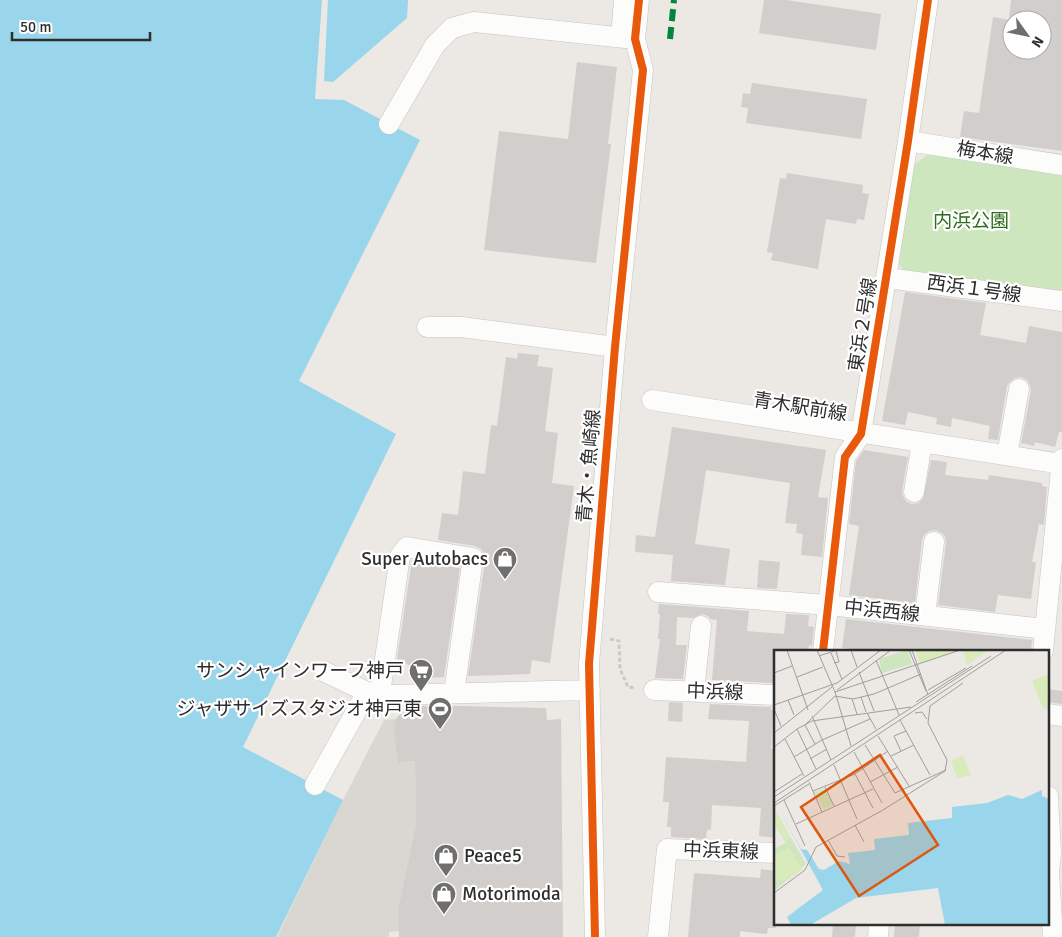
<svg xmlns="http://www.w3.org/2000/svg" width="1062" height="937" font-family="Signika,'Noto Sans JP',sans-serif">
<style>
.green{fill:#cee6be}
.plaza{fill:#dad6d2}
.water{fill:#99d6ec}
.building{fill:#d1cecb;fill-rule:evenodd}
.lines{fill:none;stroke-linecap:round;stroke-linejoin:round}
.minor-casing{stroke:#c5c4c5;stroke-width:21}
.path{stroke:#c9c9c8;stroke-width:3;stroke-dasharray:4 2.5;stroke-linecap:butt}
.minor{stroke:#fcfcfb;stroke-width:20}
.quiet{stroke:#00873e;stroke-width:6;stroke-dasharray:12 6;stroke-linecap:butt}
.cycleway-casing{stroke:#fff;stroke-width:11}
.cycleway{stroke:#e8590c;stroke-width:8}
.labels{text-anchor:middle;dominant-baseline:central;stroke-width:4.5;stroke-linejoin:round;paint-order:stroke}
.street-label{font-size:19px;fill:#2e2e2e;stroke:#fff}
.park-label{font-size:19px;fill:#2c6e1b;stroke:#fff}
.poi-label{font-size:19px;fill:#2e2e2e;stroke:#fff;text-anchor:end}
.inset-road{fill:none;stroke:#a09e9b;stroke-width:1}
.view{fill:#df570e;fill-opacity:0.15;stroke:#df570e;stroke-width:2.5}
.inset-edge{fill:none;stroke:#2e2e2e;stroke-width:2.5}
</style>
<rect width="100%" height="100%" fill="#ece8e4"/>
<!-- green -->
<path class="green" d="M929,154l133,21v120l-157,-23 -9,-12 16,-94z"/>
<!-- plaza -->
<path class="plaza" d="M396,719l2,44 17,-2 1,64 -18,84 1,22 -10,1v5h-112l66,-137 41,-80z"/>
<!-- water -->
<path class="water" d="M0,0h322l-7,99 29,1 76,40 -121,241 97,53 -153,313 100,53 -67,137h-276z
M328,0h80l-1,18 -74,64 -9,-1z"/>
<!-- building -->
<path class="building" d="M764,0h22l95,14 -5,36 -117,-17z
M1011,0h51v151l-102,-14 4,-26 15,2 14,-96 16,3zM1012,20h30v30h-30z
M577,62l40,5 -9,77h3l-15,119 -112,-13 15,-119 69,8z
M752,83l115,16 -6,40 -115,-16 2,-15 -7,-1 2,-14 7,1z
M787,173l76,12 -1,8 7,1 -5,26 -7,-1 -1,5 -30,-5 -8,50 -47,-9 2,-7 -6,-1 13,-74 6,1z
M905,292l81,11 -6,32 46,8 3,-17 33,6v100h-3l-4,15 -20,-5 -1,4 -13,-3 10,-52 -1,-6 -3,-5 -6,-3 -6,1 -5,4 -3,4 -9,54 -10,-1 2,-13 -38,-8 -1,9 -15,-3 1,-6 -29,-6 -3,13 -23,-4z
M518,353l21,2 -2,11 16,2 -8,63 13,2 -6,50 22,3 -24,177 -18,-3 -2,14 -62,2 17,-116 -1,-6 -3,-5 -6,-3 -37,-6 4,-27 16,2 5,-44 22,3 6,-49 6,1 9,-69 11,2z
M672,427l154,23 -8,47 10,1 -6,59 -21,-2 2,-21 -7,-1 1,-9 -12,-1 5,-40 -84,-13 -11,74 35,5 -5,36 -54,-4 2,-26 -38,-3 1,-17 19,2z
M864,450l44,7 -6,34 1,5 3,5 6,3 6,-1 5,-4 8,-39 16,2 -2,13 43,5 1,-5 53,8v3l5,1 -3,38 -5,-1 -7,38h4l-5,37 -33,-4 -3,17 -57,-7 8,-62 -1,-6 -3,-4 -7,-3 -6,1 -5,4 -2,5 -7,63 -66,-8 10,-69 -10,-2 7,-63z
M412,560l48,8 -16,109 -16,1v4l-14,1 -1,-16 -16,-8z
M759,560l21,2 -3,27 -20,-1z
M659,604l90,7 -2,20 37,3 2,-20 23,1 -1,11 6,1 -2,19 -3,-1 -1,6h-32l-3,32 -61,-3 5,-60 -7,-1 -2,-3 -6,-2 -9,4 -16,-1 -1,28h11l-4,34 -28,-1 5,-39h-2l2,-25h-2z
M846,619l186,21 -1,11h-162l-27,-3z
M1048,689l14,2v13l-14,-2z
M669,702l14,1 -1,19 -14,-1z
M710,704l61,3v3h2l-2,39 5,1v88l-17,-2 2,-28 -49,-3 -1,25h-4l-1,9 -35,-2v-10h-4l2,-25h-6l3,-45 80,5 3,-41 -41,-2z
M414,706h45l87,2 1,12 14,-1 2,218h-164l-1,-28 18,-84 -1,-64 -17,2 -4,-35 2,-9 6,-7 12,-1z
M761,869l15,2v57h-8l-1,6 -27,-3v6h-52l6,-64 66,5z
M833,923h23l-1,14h-23z
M895,923h25l-1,14h-25z"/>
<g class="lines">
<defs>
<path id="minor" d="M621,37l3,-37
M389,124l46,-79 17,-17 22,-6 161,17
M908,141l154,24
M887,278l175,23
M427,327h34l154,20
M652,400l410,64
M1007,455l12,-66
M914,492l8,-50
M658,592l171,13 216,24
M925,615l9,-73
M823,651l22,-194 16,-23 47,-293 20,-141
M1043,651l19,-192
M325,672l42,20 24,3 199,-5
M654,690l122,5
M694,691l7,-65
M380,693l20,-137 7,-9 66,11 -19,135
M1048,714l14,2
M315,785l52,-93
M1048,796l3,58 -2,18 4,65
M595,937l-6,-273 26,-317 28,-277 -8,-31 4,-39
M658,937l9,-88 109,4
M878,937l1,-14"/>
</defs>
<!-- minor casing -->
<use href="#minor" class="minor-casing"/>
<!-- path -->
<path class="path" d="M610,639l9,2 1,28 8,18 8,1"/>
<!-- minor -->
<use href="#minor" class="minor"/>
<!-- quiet -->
<path class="quiet" d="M670,39l4,-39"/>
<defs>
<path id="cycleway" d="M823,651l22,-194 16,-23 47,-293 20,-141
M595,937l-6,-273 26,-317 28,-277 -8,-31 4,-39"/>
</defs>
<!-- cycleway casing -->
<use href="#cycleway" class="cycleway-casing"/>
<!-- cycleway -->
<use href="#cycleway" class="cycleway"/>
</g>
<!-- icons -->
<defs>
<symbol id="shop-pin" viewBox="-11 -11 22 30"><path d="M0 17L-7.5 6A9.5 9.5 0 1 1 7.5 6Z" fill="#706f6e" stroke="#fff"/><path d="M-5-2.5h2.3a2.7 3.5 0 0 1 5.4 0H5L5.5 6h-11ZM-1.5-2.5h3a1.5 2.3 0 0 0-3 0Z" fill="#fff"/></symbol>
<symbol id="supermarket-pin" viewBox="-11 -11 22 30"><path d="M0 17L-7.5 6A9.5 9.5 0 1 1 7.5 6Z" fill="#706f6e" stroke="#fff"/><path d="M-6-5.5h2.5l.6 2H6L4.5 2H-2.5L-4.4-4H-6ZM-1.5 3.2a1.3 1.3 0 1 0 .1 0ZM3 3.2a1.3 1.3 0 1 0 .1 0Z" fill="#fff"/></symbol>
<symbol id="stadium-pin" viewBox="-11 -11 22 30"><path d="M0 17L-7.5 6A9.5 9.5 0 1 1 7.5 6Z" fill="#706f6e" stroke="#fff"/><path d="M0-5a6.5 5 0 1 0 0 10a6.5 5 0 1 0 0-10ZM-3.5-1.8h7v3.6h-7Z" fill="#fff"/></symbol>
</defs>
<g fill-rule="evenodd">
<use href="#shop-pin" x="491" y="545" width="28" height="38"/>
<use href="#supermarket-pin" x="407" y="657" width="28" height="38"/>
<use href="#stadium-pin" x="426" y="695" width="28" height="38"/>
<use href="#shop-pin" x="432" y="842" width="28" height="38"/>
<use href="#shop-pin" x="430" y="880" width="28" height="38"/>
</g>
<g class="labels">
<!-- street labels -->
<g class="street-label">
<text transform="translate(985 153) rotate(9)">梅本線</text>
<text transform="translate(974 289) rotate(8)">西浜１号線</text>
<text transform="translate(863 325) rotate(-81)">東浜２号線</text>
<text transform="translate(800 407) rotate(9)">青木駅前線</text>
<text transform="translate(589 466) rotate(-85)">青木・魚崎線</text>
<text transform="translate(882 611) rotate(6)">中浜西線</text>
<text transform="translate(715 692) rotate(2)">中浜線</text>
<text transform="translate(721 851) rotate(2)">中浜東線</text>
</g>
<!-- park labels -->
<g class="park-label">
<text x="971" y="221">内浜公園</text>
</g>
<!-- poi labels -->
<g class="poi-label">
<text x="488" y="559">Super Autobacs</text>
<text x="404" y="671">サンシャインワーフ神戸</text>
<text x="422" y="709">ジャザサイズスタジオ神戸東</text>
<text x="464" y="856" text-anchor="start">Peace5</text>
<text x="462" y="894" text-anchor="start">Motorimoda</text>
</g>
</g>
<!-- overview -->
<g transform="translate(774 650)">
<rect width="275" height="275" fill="#ece8e4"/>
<path d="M133,0l5,14 -30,9 -3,-14zM51,139l8,16 -9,5 -10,-18zM0,158l32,56 -32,27v-42l12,-6 -12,-20z" fill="#cee6be"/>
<path d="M141,0h33l2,4 -30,9zM189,0h26l-22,15zM275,24v35l-1,1 -5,-2 -11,-27zM189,105l8,20 -14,3 -6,-17zM0,159l17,29 -6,3 -11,-20zM15,198l14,21 -16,11h-9l-4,-7v-17z" fill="#d9eabb"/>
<path d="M268,140v6l7,3v126h-104l-7,-37 -82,10 -46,27h-19l-4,-8 36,-27 -46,-84 24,43 6,1 12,19 5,1 15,-9 11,3 -2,-11 27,-3 -1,-11 35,-4 -1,-12 44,-5v-11l35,-4 21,-8 14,4z" fill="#99d6ec"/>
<path class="inset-road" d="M13,0l21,60M43,0l18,42 16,54M77,0l6,17M135,0l17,41M138,0l16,45M57,3l11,26M45,6l18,-6M102,10l23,55M60,13l5,-1 -3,-11M85,22l15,39M0,23l18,-7M23,27l26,-10M63,40l54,-40M154,40l38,-22M61,42l125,-42M87,47l5,15M78,49l5,15M14,50l6,15M142,52l56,-36M0,55l63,-22 44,-33M156,56l33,-23M0,59l7,17M93,63l9,16M141,63l7,-1 5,7M38,66l19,44M126,70l30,55M32,74l29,-28 18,3 21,-5 47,-20M31,75l10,19M23,79l19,40M0,83l58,-46M104,86l31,50M11,89l19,37M91,95l30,48 51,-23M0,97l23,-18 15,-8 99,-14M127,101l-7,-15 12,-5M80,102l28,51M117,106l23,-11M20,107l28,-17 48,-21M36,109l17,-10M60,115l23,54M81,124l18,34M35,132l13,30M96,132l28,-15M51,137l9,19M39,141l42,-17 33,-23M0,142l28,-18M0,147l217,-141M10,150l21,46M0,153l232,-153M0,156l35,-22M22,174l77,-35M81,175l9,17M54,190l9,16 8,1M0,243l31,-23 11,-23 67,-37 62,-39 2,-11 -19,-37 2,-17"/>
<path class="view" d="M106,105l58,90 -79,51 -58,-89z"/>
<rect width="275" height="275" class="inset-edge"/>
</g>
<!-- north arrow -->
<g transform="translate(1027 35) rotate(123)"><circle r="24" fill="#ffffff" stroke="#ababab"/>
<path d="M0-4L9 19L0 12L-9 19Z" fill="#706f6e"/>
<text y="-8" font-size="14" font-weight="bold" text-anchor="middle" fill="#2e2e2e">N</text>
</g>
<!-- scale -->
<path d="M12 32v8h138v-8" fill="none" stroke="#2e2e2e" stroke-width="2.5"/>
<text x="20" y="32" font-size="15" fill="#2e2e2e" stroke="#ffffff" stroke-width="4" paint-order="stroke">50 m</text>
</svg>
